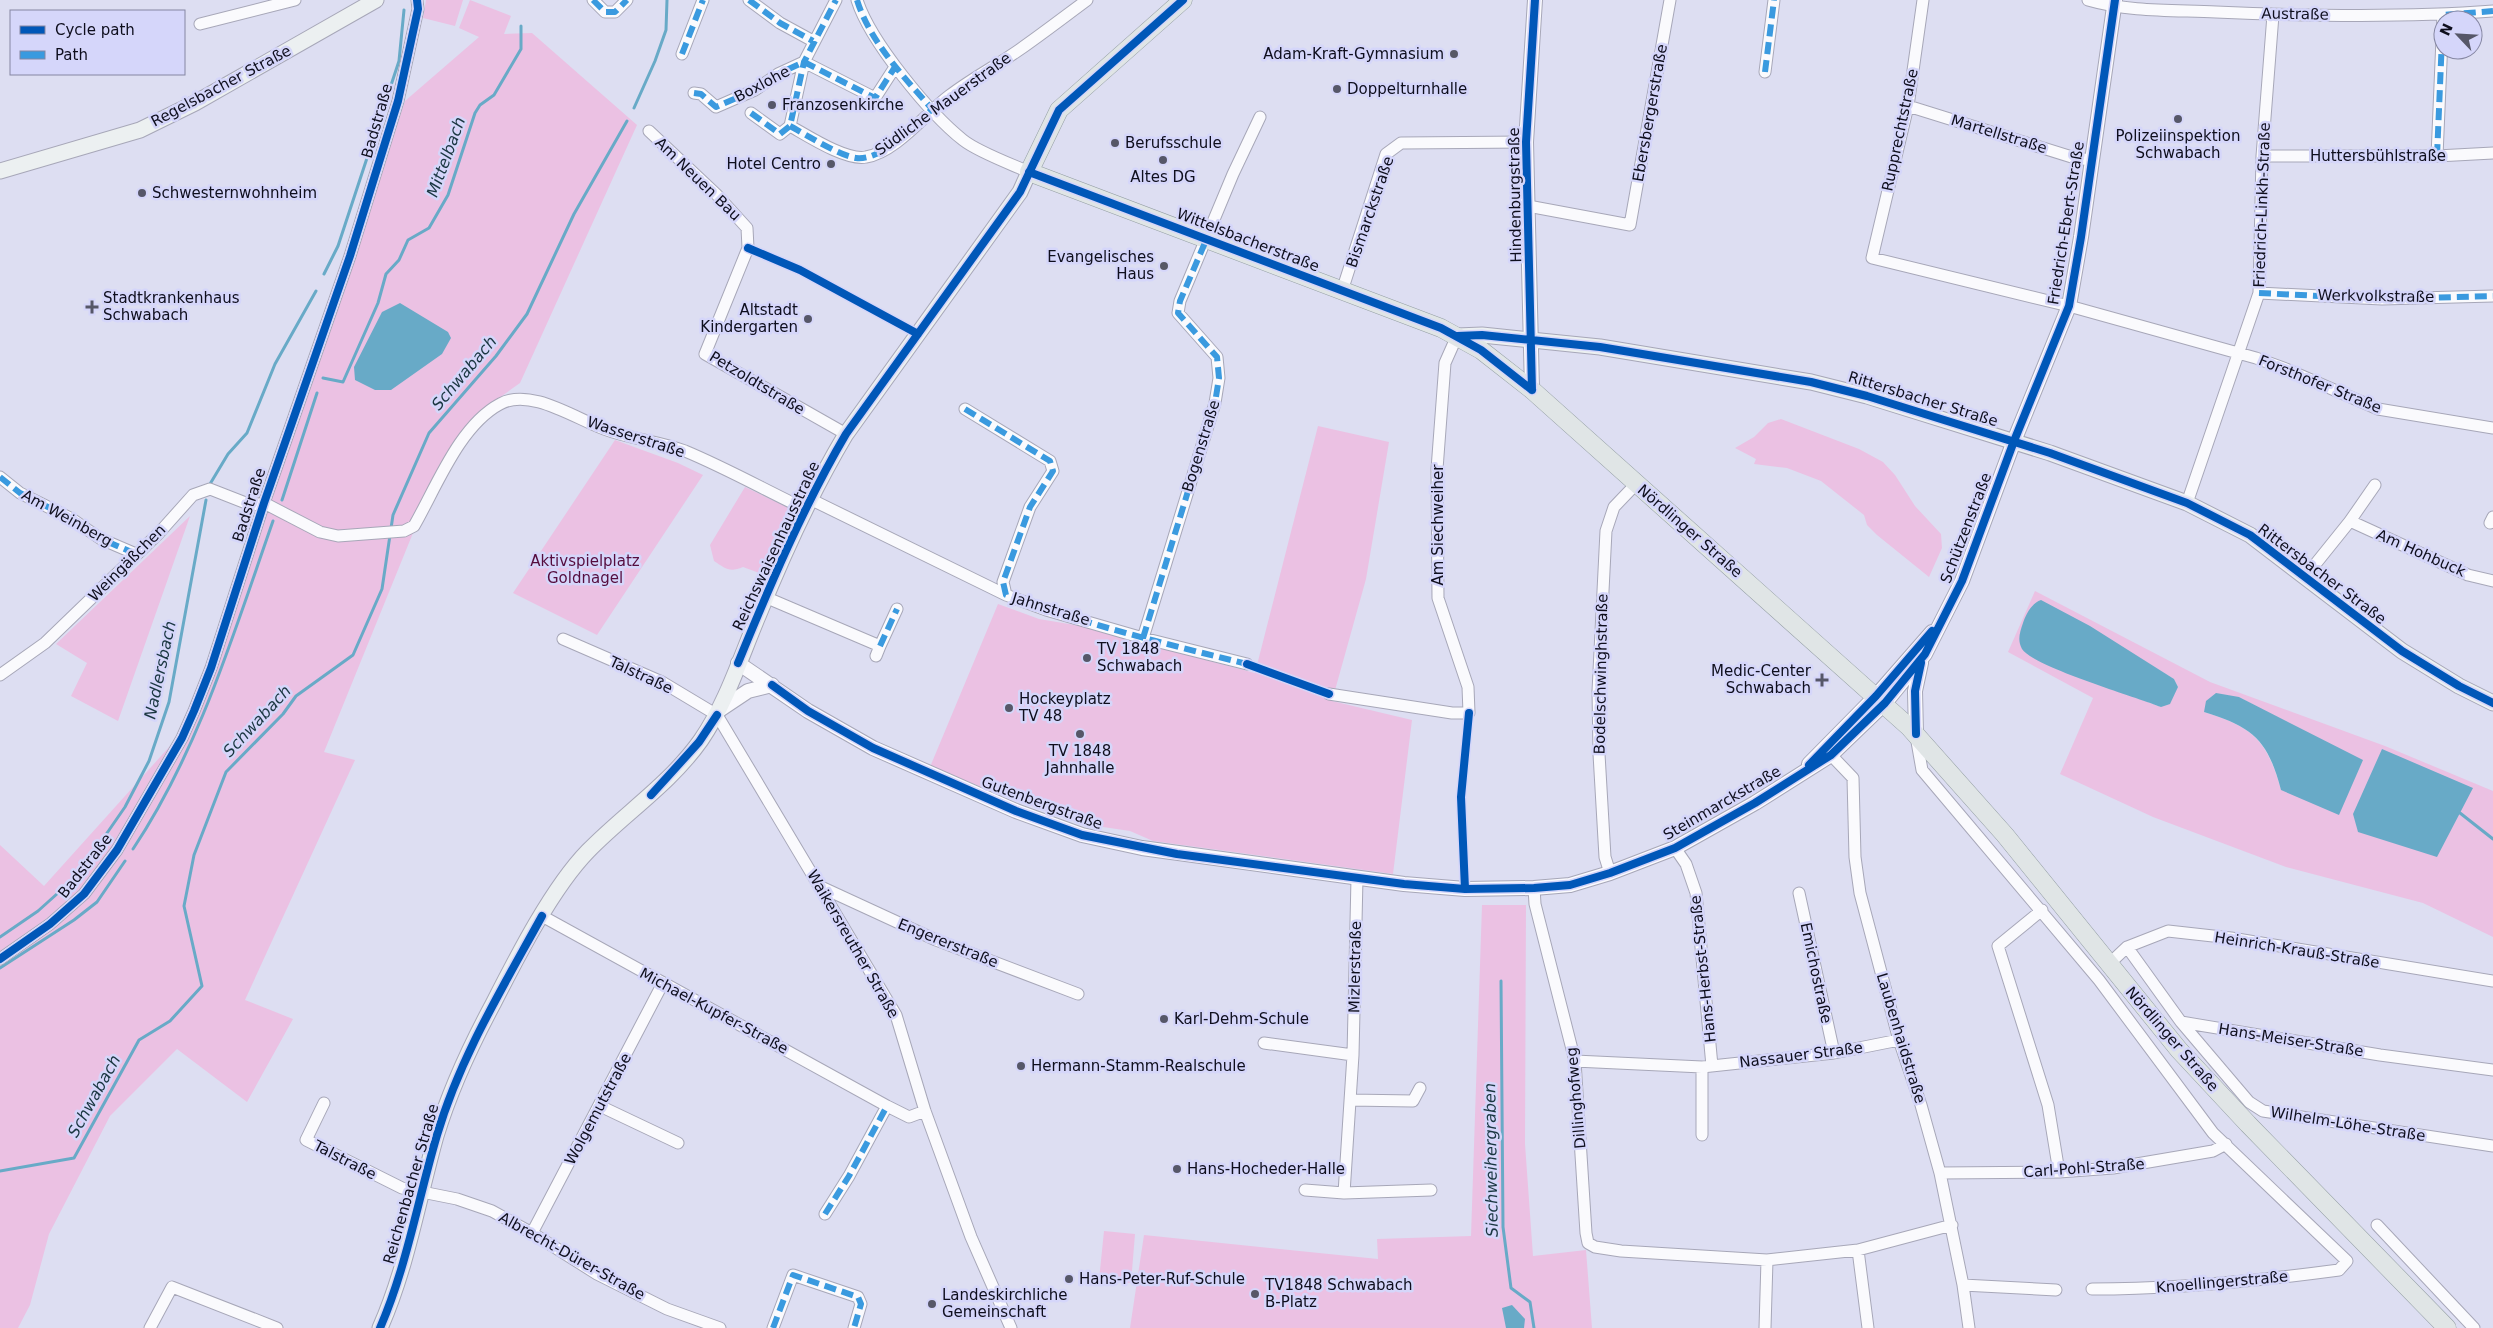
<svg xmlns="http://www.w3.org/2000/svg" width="2493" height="1328" font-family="'DejaVu Sans',sans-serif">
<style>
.green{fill:#ebc1e3;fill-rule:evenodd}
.water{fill:#68aac7}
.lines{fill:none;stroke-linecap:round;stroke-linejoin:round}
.stream{stroke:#68aac7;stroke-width:3}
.minor-casing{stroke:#a7a7b8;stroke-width:13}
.tertiary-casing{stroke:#a7a7b8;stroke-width:16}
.secondary-casing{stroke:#a7a7b8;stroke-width:17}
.primary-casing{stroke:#939ea3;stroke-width:19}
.minor{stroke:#fafafd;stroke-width:11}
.tertiary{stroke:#fafafd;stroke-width:14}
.secondary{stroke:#ecf0f1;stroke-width:15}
.primary{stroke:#e0e5e6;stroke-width:18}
.quiet{stroke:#3a9adf;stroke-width:6;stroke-dasharray:12 6;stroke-linecap:butt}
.cycleway-casing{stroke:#d5d6fa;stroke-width:11}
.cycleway{stroke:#0057b8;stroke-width:8}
.poi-dot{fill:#565768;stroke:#d5d6fa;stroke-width:2}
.labels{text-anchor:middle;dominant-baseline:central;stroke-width:5;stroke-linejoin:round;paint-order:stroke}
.street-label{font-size:15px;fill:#0e0e1d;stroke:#d5d6fa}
.poi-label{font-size:15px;fill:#0e0e1d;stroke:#d5d6fa;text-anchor:start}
.park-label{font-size:15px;fill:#550c3e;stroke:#d5d6fa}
.water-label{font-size:16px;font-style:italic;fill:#1a3641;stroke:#d5d6fa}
</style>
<rect width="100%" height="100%" fill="#dddef2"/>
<!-- green -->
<path class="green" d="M426,0h37l-8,26 -32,-8z
M470,0l41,16 -7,18 28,-1 105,92 -117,258 -46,33 -59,112 -91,224 31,8 -110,240 48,19 -46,83 -70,-53 -67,67 -61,118 -19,71 -12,23h-18v-483l44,41 135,-150 138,-372 88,-263 74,-64 -20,-9z
M1781,419l78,30 24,13 12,13 20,31 26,28 1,14 -13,29 -52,-42 -10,-10 -3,-10 -43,-34 -34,-13 -33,-4 2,-5 -21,-11 19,-11 14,-14z
M1318,426l71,16 -23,137 -34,122 80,19 -19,154 -240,-33 -23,-10 -47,-7 -60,-21 -93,-36 68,-163 41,15 60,10 42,14 114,30z
M615,440l63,23 25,12 -106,160 -84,-42z
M745,487l46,22 -29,65 -19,-7c-14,6 -18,1 -29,-6l-4,-16z
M190,516l-72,205 -47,-25 16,-33 -31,-19z
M2035,591l175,91 175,64 108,45v146l-70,-34 -137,-36 -133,-50 -93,-43 33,-76 -85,-46zM2133,654l41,25 4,8 -17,20 -29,-11zM2239,697l53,29 -11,64c-14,-50 -28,-63 -77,-78z
M1482,905h44l-1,239 8,112 53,-6 6,78h-462l14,-93 234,24 -1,-20 94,-3z
M1104,1231l31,3 -4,49 -32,-3z"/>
<!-- water -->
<path class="water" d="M400,303l48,29 3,6 -9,16 -51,36h-16l-20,-10 -1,-13 28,-55z
M2041,600l49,26 84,53 4,8 -8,17 -9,3c-25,-10 -127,-40 -139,-58 -5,-9 -2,-17 1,-26 3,-9 9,-20 18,-23z
M2216,693l23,4 124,63 -24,55 -58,-25c-13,-50 -28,-63 -77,-78l2,-11z
M2382,749l91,39 -36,69 -79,-25 -5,-18z
M1512,1305l13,14 -1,9h-18l-4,-20z"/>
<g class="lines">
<!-- stream -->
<path class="stream" d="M634,108l21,-47 11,-31 1,-30
M324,274l14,-28 61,-185 5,-51
M323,378l20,4 35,-79 8,-29 13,-14 9,-20 21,-12 19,-33 27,-82 5,-8 14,-10 27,-46v-23
M210,484l18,-30 19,-21 28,-69 41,-73
M282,500l35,-107
M2460,813l33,26
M133,849c66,-99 101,-217 140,-328
M0,937l38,-26 40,-36 47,-68 24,-46 20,-59 37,-202
M0,968l74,-48 23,-18 28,-41
M1501,981l2,246 8,61 19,14 4,26
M0,1171l74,-13 65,-118 31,-19 32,-35 -18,-80 10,-51 32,-83 57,-58 13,-18 57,-41 29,-66 11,-74 36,-82 67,-77 31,-42 47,-100 53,-93"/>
<defs>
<path id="minor" d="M593,0l12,12h10l12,-12
M749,0l31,23 33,18
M857,0c13,41 72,113 106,140 15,12 48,24 66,32
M1923,0l-15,106 -36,152 197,48 187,52 30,11 92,40 115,19
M2088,0c41,12 85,10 128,12 92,4 185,6 277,-1
M200,24l95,-24
M682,54l21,-54
M804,62l71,36 20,-31
M1765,72l9,-72
M694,93l7,1 15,13 39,-17 23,-16 26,-12
M1908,106l167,52 16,2
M751,113l29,21 10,-8 14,-64 32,-62
M790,126c18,10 56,35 76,31 30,-5 59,-43 83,-61 22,-17 47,-30 70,-46 23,-16 45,-33 68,-50
M649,131l68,64 30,33 1,20 -43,106 141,80
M2262,156h175l56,-3
M2437,156l6,-141
M1528,206l102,19 40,-225
M1342,291l44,-137 15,-11 125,-1
M2259,293l123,6 111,-3
M965,409l85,52 3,10 -23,36 -27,75 3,13
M0,477l20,16 52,26 29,20 35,15
M810,499l196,96 40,15 97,28 104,26
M264,503l56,29 18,4 66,-5 10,-5c22,-38 45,-100 86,-122 30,-17 76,15 104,25 26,10 55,12 81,22 41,17 80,39 120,58
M2187,503l72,-210 3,-137 11,-141
M2350,521l25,-36
M2490,523l3,-6
M2305,577l45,-56 118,54 25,6
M765,597l115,49 -4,10
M1143,638l72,-235 4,-25 -2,-21 -39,-44 2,-12 53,-127 27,-57
M563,639l99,43 55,33 179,300 29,96 46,126 40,91
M880,646l17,-37
M0,675l45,-32 114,-110 34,-38 17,-6 41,16 13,-2
M1329,694l123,19h17l-1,-26 -30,-89 -1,-129 8,-106 12,-27
M1916,736l6,34 177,210 114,153 134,128 -8,9c-82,11 -164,19 -247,19
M1831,755l22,23 2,79 5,36 39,147 22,65 19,68 23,112 6,43
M1675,848l11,16 10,29 16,173
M1610,873l-5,-16 -6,-103 -1,-63 8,-160 8,-24 22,-23
M821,887l115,53 142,54
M1534,888l1,16 40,157 11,172 2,10 7,4 26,4 146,9 91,-10 94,-25
M1799,893l35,160
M2042,910l-44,36 50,159 11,67
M542,916l345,190 22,11 16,-6
M2127,947l54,75 68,80 14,9 230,35
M0,959l50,-35 34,-30 33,-44 65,-112 12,-27 17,-43 53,-165 86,-247 48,-155 20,-92 -1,-9
M2109,964l18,-17 41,-16 63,7 262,43
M2181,1022l199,33 113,15
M1264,1043l89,12
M1575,1061l127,6 132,-14 65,-13
M1350,1100l63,1 7,-13
M324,1103l-18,37 96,48 55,11 35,12 40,22 65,41 70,35 53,19
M600,1106l78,37
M1702,1135v-68
M1940,1173l119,-1 54,-4 100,-17 13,-7
M1305,1190l39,3 87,-3
M1344,1193l9,-138 4,-177
M825,1214l24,-38 38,-70
M2377,1225l97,103
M532,1233l131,-250
M1858,1250l10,78
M1963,1285l93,5
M150,1328l22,-41 105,41
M773,1328l20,-53 65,22 3,7 -7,24
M1765,1328l2,-68"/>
<path id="tertiary" d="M1532,390l-6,-248 9,-142
M738,663l70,48 65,37 143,63 66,24 60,13 262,36 61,5 69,-1 36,-3 40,-12 65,-25 80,-45 76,-48 54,-52 40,-49 37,-73 52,-140 55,-135 12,-69 34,-237
M718,711l30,-20 24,-6
M1916,734l-1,-43 6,-28
M1809,764l67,-68 56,-64"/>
<path id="secondary" d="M0,171l140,-41 55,-27 181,-103
M1457,336l25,-1 118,12 211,35 56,14 183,57 137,50 63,32 152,116 57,35 34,17
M380,1328c27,-61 38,-128 56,-192 14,-46 35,-91 57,-132 24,-47 59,-116 95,-153 37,-38 82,-67 113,-111 26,-38 40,-84 58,-126 25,-62 53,-123 87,-180l174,-242 9,-20"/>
<path id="primary" d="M1183,0l-124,110 -30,62 412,156 40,22 51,40 377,337 96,108 174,215 69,74 199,204"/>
</defs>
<!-- minor casing -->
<use href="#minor" class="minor-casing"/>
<!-- tertiary casing -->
<use href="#tertiary" class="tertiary-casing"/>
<!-- secondary casing -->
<use href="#secondary" class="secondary-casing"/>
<!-- primary casing -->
<use href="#primary" class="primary-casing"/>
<!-- minor -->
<use href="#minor" class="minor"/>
<!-- tertiary -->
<use href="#tertiary" class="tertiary"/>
<!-- secondary -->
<use href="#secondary" class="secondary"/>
<!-- primary -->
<use href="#primary" class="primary"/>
<!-- quiet -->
<path class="quiet" d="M593,0l12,12h10l12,-12
M749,0l31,23 33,18
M682,54l21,-54
M804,62l71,36 20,-31
M1765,72l9,-72
M694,93l7,1 15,13 39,-17 23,-16 26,-12
M751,113l29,21 10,-8 14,-64 32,-62
M790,126c15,8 50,30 66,32 26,3 59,-32 76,-49 -28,-32 -62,-67 -75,-109
M2437,156l6,-141 50,-4
M2259,293l123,6 111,-3
M965,409l85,52 3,10 -23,36 -27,75 3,13c78,29 160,49 241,69
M0,477l20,16 52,26 29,20 35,15
M1143,638l72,-235 4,-25 -2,-21 -39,-44 2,-12 27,-63
M880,646l17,-37
M825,1214l24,-38 38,-70
M773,1328l20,-53 65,22 3,7 -7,24"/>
<defs>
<path id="cycleway" d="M1029,172l412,156 40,22 51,40
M748,248l52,22 118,64
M1457,336l25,-1 118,12 211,35 56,14 183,57 137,50 63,32 152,116 57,35 34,17
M1532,390l-6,-248 9,-142
M738,663c32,-78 65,-156 108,-229l174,-242 39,-82 124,-110
M1247,664l82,30
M772,685l36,26 65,37 143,63 66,24 95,19 227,30 61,5 69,-1 36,-3 40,-12 65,-25 80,-45 76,-48 54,-52 40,-49 37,-73 52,-140 55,-135 12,-69 34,-237
M1916,734l-1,-43 6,-28
M1809,765l67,-69 56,-65
M651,795l48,-53 18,-27
M1465,889l-4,-92 8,-84
M0,959l50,-35 34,-30 33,-44 65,-112 12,-27 17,-43 53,-165 86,-247 48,-155 20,-92 -1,-9
M380,1328c27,-62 38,-129 57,-193 23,-78 66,-148 105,-219"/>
</defs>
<!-- cycleway casing -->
<use href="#cycleway" class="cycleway-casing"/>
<!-- cycleway -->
<use href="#cycleway" class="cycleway"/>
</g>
<!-- markers -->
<g class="poi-dot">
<circle cx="1454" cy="54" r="5"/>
<circle cx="1337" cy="89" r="5"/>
<circle cx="772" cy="105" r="5"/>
<circle cx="2178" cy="119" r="5"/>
<circle cx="1115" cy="143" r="5"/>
<circle cx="1163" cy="160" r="5"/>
<circle cx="831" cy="164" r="5"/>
<circle cx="142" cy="193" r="5"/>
<circle cx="1164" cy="266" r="5"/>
<path d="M89.5 299.5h5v5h5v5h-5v5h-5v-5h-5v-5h5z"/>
<circle cx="808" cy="319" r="5"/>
<circle cx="1087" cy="658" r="5"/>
<path d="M1819.5 672.5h5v5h5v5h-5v5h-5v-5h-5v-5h5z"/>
<circle cx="1009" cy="708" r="5"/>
<circle cx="1080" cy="734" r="5"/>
<circle cx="1164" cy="1019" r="5"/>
<circle cx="1021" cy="1066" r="5"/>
<circle cx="1177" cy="1169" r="5"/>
<circle cx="1069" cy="1279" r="5"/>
<circle cx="1255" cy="1294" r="5"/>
<circle cx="932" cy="1304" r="5"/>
</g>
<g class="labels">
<!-- street labels -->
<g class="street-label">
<text transform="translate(2295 14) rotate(1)">Austraße</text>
<text transform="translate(762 84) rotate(-28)">Boxlohe</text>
<text transform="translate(221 86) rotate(-28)">Regelsbacher Straße</text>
<text transform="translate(943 104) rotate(-36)">Südliche Mauerstraße</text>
<text transform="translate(1650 113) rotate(-80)">Ebersbergerstraße</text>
<text transform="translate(377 121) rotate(-74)">Badstraße</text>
<text transform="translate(1900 130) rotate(-78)">Rupprechtstraße</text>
<text transform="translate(1999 134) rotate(17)">Martellstraße</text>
<text x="2378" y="156">Huttersbühlstraße</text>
<text transform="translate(698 179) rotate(44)">Am Neuen Bau</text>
<text transform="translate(1515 195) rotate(-91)">Hindenburgstraße</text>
<text transform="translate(2262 205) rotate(-88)">Friedrich-Linkh-Straße</text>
<text transform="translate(1370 212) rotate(-71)">Bismarckstraße</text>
<text transform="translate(2066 223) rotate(-81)">Friedrich-Ebert-Straße</text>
<text transform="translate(1248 240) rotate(21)">Wittelsbacherstraße</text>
<text transform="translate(2376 296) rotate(1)">Werkvolkstraße</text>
<text transform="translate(757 383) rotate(31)">Petzoldtstraße</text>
<text transform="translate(2320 384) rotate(22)">Forsthofer Straße</text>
<text transform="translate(1923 399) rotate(17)">Rittersbacher Straße</text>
<text transform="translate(636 437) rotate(18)">Wasserstraße</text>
<text transform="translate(1201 446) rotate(-73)">Bogenstraße</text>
<text transform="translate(249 505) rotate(-72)">Badstraße</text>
<text transform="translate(67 518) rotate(29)">Am Weinberg</text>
<text transform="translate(1438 525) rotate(-90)">Am Siechweiher</text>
<text transform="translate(1966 528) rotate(-69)">Schützenstraße</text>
<text transform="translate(1690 531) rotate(41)">Nördlinger Straße</text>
<text transform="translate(776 546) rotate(-65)">Reichswaisenhausstraße</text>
<text transform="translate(2421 553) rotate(24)">Am Hohbuck</text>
<text transform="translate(127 563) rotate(-45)">Weingäßchen</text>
<text transform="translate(2322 574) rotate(37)">Rittersbacher Straße</text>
<text transform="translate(1051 609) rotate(17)">Jahnstraße</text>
<text transform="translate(1601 674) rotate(-89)">Bodelschwinghstraße</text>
<text transform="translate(641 675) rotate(25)">Talstraße</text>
<text transform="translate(1042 803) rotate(20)">Gutenbergstraße</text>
<text transform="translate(1722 803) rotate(-30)">Steinmarckstraße</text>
<text transform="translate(85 866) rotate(-52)">Badstraße</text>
<text transform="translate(948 943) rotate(22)">Engererstraße</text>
<text transform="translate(853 944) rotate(60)">Waikersreuther Straße</text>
<text transform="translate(2297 950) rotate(9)">Heinrich-Krauß-Straße</text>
<text transform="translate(1355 967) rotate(-89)">Mizlerstraße</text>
<text transform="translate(1703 969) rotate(-96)">Hans-Herbst-Straße</text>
<text transform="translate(1816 973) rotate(78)">Emichostraße</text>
<text transform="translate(714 1011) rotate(28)">Michael-Kupfer-Straße</text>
<text transform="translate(1901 1038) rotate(73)">Laubenhaidstraße</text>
<text transform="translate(2172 1039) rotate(49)">Nördlinger Straße</text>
<text transform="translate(2291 1040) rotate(9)">Hans-Meiser-Straße</text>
<text transform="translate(1801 1055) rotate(-7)">Nassauer Straße</text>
<text transform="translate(1576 1098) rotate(-95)">Dillinghofweg</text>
<text transform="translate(598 1109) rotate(-62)">Wolgemutstraße</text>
<text transform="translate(2348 1124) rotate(9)">Wilhelm-Löhe-Straße</text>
<text transform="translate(345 1160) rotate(27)">Talstraße</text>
<text transform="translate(2084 1168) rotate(-4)">Carl-Pohl-Straße</text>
<text transform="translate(411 1184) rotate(-74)">Reichenbacher Straße</text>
<text transform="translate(572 1256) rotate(29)">Albrecht-Dürer-Straße</text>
<text transform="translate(2222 1282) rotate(-5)">Knoellingerstraße</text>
</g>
<!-- poi labels -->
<g class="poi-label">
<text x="1444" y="54" text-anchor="end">Adam-Kraft-Gymnasium</text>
<text x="1347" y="89">Doppelturnhalle</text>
<text x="782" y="105">Franzosenkirche</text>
<text x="2178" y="136" text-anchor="middle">Polizeiinspektion<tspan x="2178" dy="17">Schwabach</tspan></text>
<text x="1125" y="143">Berufsschule</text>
<text x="821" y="164" text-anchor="end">Hotel Centro</text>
<text x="1163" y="177" text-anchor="middle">Altes DG</text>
<text x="152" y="193">Schwesternwohnheim</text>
<text x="1154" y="257" text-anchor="end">Evangelisches<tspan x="1154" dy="17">Haus</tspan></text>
<text x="103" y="298">Stadtkrankenhaus<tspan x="103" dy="17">Schwabach</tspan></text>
<text x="798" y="310" text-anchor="end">Altstadt<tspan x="798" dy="17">Kindergarten</tspan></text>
<text x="1097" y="649">TV 1848<tspan x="1097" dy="17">Schwabach</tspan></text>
<text x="1811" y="671" text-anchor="end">Medic-Center<tspan x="1811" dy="17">Schwabach</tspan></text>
<text x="1019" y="699">Hockeyplatz<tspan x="1019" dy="17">TV 48</tspan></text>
<text x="1080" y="751" text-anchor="middle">TV 1848<tspan x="1080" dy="17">Jahnhalle</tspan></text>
<text x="1174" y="1019">Karl-Dehm-Schule</text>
<text x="1031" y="1066">Hermann-Stamm-Realschule</text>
<text x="1187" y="1169">Hans-Hocheder-Halle</text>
<text x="1079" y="1279">Hans-Peter-Ruf-Schule</text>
<text x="1265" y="1285">TV1848 Schwabach<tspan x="1265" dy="17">B-Platz</tspan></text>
<text x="942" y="1295">Landeskirchliche<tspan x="942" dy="17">Gemeinschaft</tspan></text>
</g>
<!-- park labels -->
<g class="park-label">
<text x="585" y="561">Aktivspielplatz<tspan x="585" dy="17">Goldnagel</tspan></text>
</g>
<!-- water labels -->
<g class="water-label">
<text transform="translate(446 157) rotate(-70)">Mittelbach</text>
<text transform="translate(464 373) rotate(-50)">Schwabach</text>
<text transform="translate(160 670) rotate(-78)">Nadlersbach</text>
<text transform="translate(257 721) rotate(-47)">Schwabach</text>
<text transform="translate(94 1096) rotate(-61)">Schwabach</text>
<text transform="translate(1491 1160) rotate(-91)">Siechweihergraben</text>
</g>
</g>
<!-- legend -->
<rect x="10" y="10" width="175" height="65" fill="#d5d6fa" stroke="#8586a2"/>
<rect x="20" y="26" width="25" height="8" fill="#0057b8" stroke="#8586a2"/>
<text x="55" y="35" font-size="15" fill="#0e0e1d">Cycle path</text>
<rect x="20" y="51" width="25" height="8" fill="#3a9adf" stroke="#8586a2"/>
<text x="55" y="60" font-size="15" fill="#0e0e1d">Path</text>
<!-- north arrow -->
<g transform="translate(2458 35) rotate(295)"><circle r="24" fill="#d5d6fa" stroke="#8586a2"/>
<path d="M0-4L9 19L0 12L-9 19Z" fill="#565768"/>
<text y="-8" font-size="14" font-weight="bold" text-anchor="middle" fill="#0e0e1d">N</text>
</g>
</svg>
